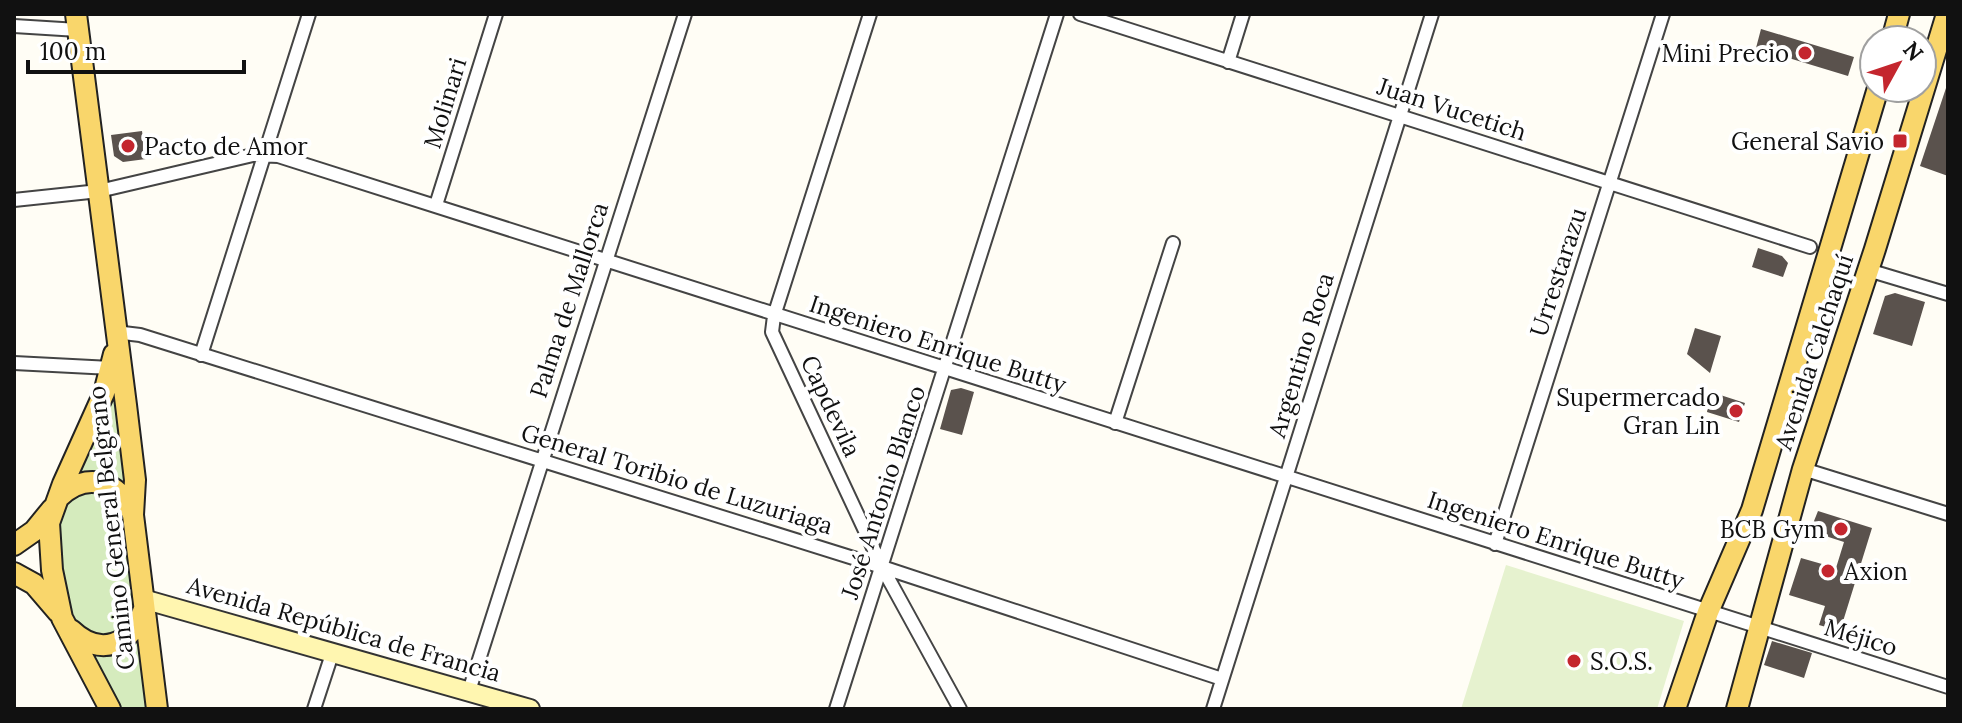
<svg xmlns="http://www.w3.org/2000/svg" width="1962" height="723" font-family="Lora,serif">
<style>
.green{fill:#d5ebbd}
.pitch{fill:#e6f2cf}
.building{fill:#5a524d}
.lines{fill:none;stroke-linecap:round;stroke-linejoin:round}
.minor-casing{stroke:#444;stroke-width:16}
.secondary-casing{stroke:#333;stroke-width:22}
.primary-casing{stroke:#222;stroke-width:24}
.minor{stroke:#fff;stroke-width:12}
.secondary{stroke:#fff6b0;stroke-width:18}
.primary{stroke:#f9d66b;stroke-width:20}
.poi-dot{fill:#c4262e;stroke:#fff;stroke-width:3}
.labels{text-anchor:middle;dominant-baseline:central;stroke-width:8;stroke-linejoin:round;paint-order:stroke}
.poi-label{font-size:24px;fill:#111;stroke:#fff;text-anchor:end}
.street-label{font-size:24px;fill:#111;stroke:#fff}
</style>
<rect width="100%" height="100%" fill="#fffdf5"/>
<!-- green -->
<path class="green" d="M113,398l3,1 11,87 -50,-6 32,-78z
M84,489l21,4 16,16 15,101 -9,18 -29,11 -21,-10 -16,-39 -3,-74 6,-15z
M139,636l7,73h-29l-33,-62z"/>
<!-- pitch -->
<path class="pitch" d="M1506,565l178,56 -27,88h-196z"/>
<!-- building -->
<path class="building" d="M1761,29l93,28 -6,19 -92,-28z
M1946,88l2,1v87l-28,-10z
M142,131l4,28 -23,3 -9,-6 -3,-21z
M1758,248l24,8 6,7 -5,14 -31,-10z
M1895,293l30,9 -13,44 -39,-12 12,-38z
M1695,328l26,8 -11,37 -23,-19z
M961,388l13,4 -12,43 -22,-6 11,-39z
M1708,391l37,12 -6,19 -32,-10 1,-6 -4,-1z
M1818,511l54,17 -32,103 -21,-6 6,-19 -36,-11 12,-37 35,10 8,-26 -34,-11z
M1772,641l40,12 -8,25 -40,-13z"/>
<g class="lines">
<defs>
<path id="minor" d="M870,14l-96,302 -2,16 110,235 78,142
M1080,14l730,233
M14,26l64,4
M1228,62l15,-48
M14,200l85,-9 154,-36 25,1 1670,531
M436,205l60,-191
M1868,270l80,24
M115,332l25,3 742,232 340,112
M201,355l108,-341
M14,363l97,5
M1115,423l58,-180
M1803,469l145,45
M1495,544l168,-530
M469,691l216,-677
M314,709l18,-55
M836,709l221,-695
M1213,709l219,-695"/>
<path id="secondary" d="M143,599l387,110"/>
<path id="primary" d="M76,14l50,391 9,75 -2,35 24,194
M1892,40l7,-26
M59,497c27,-26 61,-17 74,18
M14,545l20,-14 18,-22
M14,573l20,11 24,28
M71,630c29,28 61,15 73,-21
M110,709l-48,-91 -10,-48 -3,-47 14,-39 41,-91 10,-39
M1675,709l33,-97 44,-102 126,-422
M1737,709l66,-240 72,-220 72,-235"/>
</defs>
<!-- minor casing -->
<use href="#minor" class="minor-casing"/>
<!-- secondary casing -->
<use href="#secondary" class="secondary-casing"/>
<!-- primary casing -->
<use href="#primary" class="primary-casing"/>
<!-- minor -->
<use href="#minor" class="minor"/>
<!-- secondary -->
<use href="#secondary" class="secondary"/>
<!-- primary -->
<use href="#primary" class="primary"/>
</g>
<!-- markers -->
<g class="poi-dot">
<circle cx="1805" cy="53" r="8"/>
<rect x="1892" y="133" width="16" height="16" rx="4"/>
<circle cx="128" cy="146" r="8"/>
<circle cx="1736" cy="411" r="8"/>
<circle cx="1841" cy="529" r="8"/>
<circle cx="1828" cy="571" r="8"/>
<circle cx="1574" cy="661" r="8"/>
</g>
<g class="labels">
<!-- poi labels -->
<g class="poi-label">
<text x="1789" y="53">Mini Precio</text>
<text x="1884" y="141">General Savio</text>
<text x="144" y="146" text-anchor="start">Pacto de Amor</text>
<text x="1720" y="397">Supermercado<tspan x="1720" dy="28">Gran Lin</tspan></text>
<text x="1825" y="529">BCB Gym</text>
<text x="1844" y="571" text-anchor="start">Axion</text>
<text x="1590" y="661" text-anchor="start">S.O.S.</text>
</g>
<!-- street labels -->
<g class="street-label">
<text transform="translate(445 103) rotate(-73)">Molinari</text>
<text transform="translate(1452 109) rotate(18)">Juan Vucetich</text>
<text transform="translate(1558 272) rotate(-72)">Urrestarazu</text>
<text transform="translate(569 300) rotate(-72)">Palma de Mallorca</text>
<text transform="translate(938 344) rotate(18)">Ingeniero Enrique Butty</text>
<text transform="translate(1814 352) rotate(-72)">Avenida Calchaquí</text>
<text transform="translate(1301 355) rotate(-73)">Argentino Roca</text>
<text transform="translate(831 406) rotate(65)">Capdevila</text>
<text transform="translate(677 479) rotate(17)">General Toribio de Luzuriaga</text>
<text transform="translate(883 492) rotate(-72)">José Antonio Blanco</text>
<text transform="translate(111 528) rotate(-96)">Camino General Belgrano</text>
<text transform="translate(1556 540) rotate(18)">Ingeniero Enrique Butty</text>
<text transform="translate(344 629) rotate(16)">Avenida República de Francia</text>
<text transform="translate(1861 637) rotate(17)">Méjico</text>
</g>
</g>
<!-- border -->
<rect width="1962" height="723" fill="none" stroke="#111111" stroke-width="32"/>
<!-- north arrow -->
<g transform="translate(1898 64) rotate(50)"><circle r="38" fill="#ffffff" stroke="#a0a0a0" stroke-width="2"/>
<path d="M0-6L14 30L0 20L-14 30Z" fill="#c4262e"/>
<text y="-12" font-size="22" font-weight="bold" text-anchor="middle" fill="#111111">N</text>
</g>
<!-- scale -->
<path d="M28 60v12h216v-12" fill="none" stroke="#111111" stroke-width="4"/>
<text x="40" y="60" font-size="24" fill="#111111" stroke="#ffffff" stroke-width="6" paint-order="stroke">100 m</text>
</svg>
